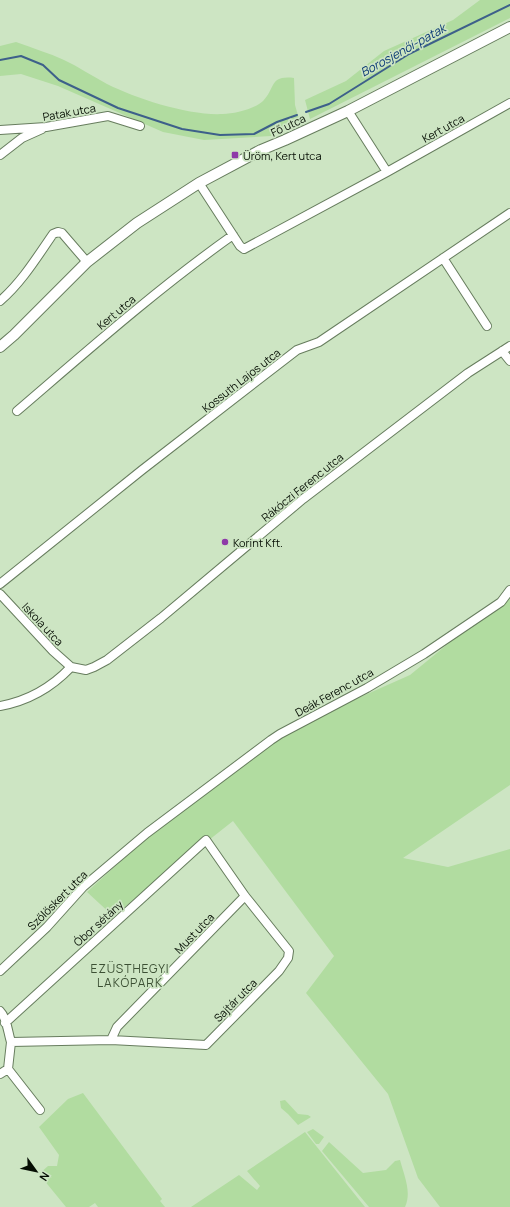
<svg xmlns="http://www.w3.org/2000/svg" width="510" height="1207" font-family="Manrope,sans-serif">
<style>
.green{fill:#b1dca0}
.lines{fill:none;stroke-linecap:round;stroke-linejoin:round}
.stream{stroke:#3d608a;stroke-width:2}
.minor-casing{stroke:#677d5e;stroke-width:10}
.tertiary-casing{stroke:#677d5e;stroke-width:12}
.minor{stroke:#fff;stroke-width:8}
.tertiary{stroke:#fff;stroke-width:10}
.poi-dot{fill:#8e3aa8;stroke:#cde5c3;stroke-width:1.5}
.labels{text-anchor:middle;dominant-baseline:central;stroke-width:3.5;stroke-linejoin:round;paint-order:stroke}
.street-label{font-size:11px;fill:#060e04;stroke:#cde5c3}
.poi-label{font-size:11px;fill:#060e04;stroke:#cde5c3;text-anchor:start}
.water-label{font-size:12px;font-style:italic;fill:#0b3a76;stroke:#cde5c3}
.neighbourhood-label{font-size:12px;letter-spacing:1px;fill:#3c5034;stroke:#cde5c3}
</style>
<rect width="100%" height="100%" fill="#cde5c3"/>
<!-- green -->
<path class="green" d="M480,0h30v18l-200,101 -5,-19 41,-19 38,-30 69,-31z
M16,42c16,6 33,11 48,18 15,7 28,16 43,24 30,15 83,32 116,30 11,0 32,-5 40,-13 13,-13 6,-26 31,-23l1,27 4,14 -7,8 -21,9 -67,4 -41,-8 -105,-46 -37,-12 -21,2v-30z
M510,593v192l-107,73 45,9 62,-18v358h-70l-22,-29 -30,-84 -82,-101 28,-37 -101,-135 -120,95 -26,-24 82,-75 133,-94 108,-48z
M83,1093l79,106 -2,2 5,6h-67l-3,-4 -6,4h-23l-27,-33 9,-8h9l2,-11 -20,-28 29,-28z
M285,1100l13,14 10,1 3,2 -13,8 -10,-11 -7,-6 -1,-7z
M313,1129l11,8 -5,7h-3l-9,-12z
M305,1132l60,75h-174l48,-32 18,15 3,-4 -13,-15z
M329,1142l34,31 23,-3 9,-9 5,-1c4,15 12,32 5,47h-36l-47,-56z"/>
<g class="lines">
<!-- stream -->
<path class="stream" d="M0,60l21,-4 22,9 16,15 59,28 64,21 38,6 34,-1 23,-12 20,-7
M306,112l23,-8 80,-50 101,-49"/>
<defs>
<path id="minor" d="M348,111l39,61
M0,130l46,-3 62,-11 32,10
M0,155l22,-17 20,-9
M199,183l41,63 4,3 143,-77 123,-69
M443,258l44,68
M0,301c22,-19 37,-44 53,-67l5,-2 4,1 25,29
M502,351l8,10
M17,411c70,-60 140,-122 216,-176
M0,584l142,-114 155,-120 22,-8 191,-129
M0,594l53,57 18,16 15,3 8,-3 13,-7 54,-42 142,-119 165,-126 42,-27
M0,706c28,-5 52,-19 71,-39
M0,971l47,-44 36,-40 64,-54 124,-93 9,-6 87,-46 57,-34 77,-52 9,-12
M0,1011c7,7 8,22 11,31l100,-2 95,5 73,-74 9,-13 1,-7 -44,-55 -39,-56 -201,183
M111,1040l6,-13 128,-131
M8,1069l32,41
M0,1074l8,-5 3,-27"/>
<path id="tertiary" d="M0,347l14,-12 73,-73 50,-39 62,-40 62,-33 24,-10 63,-29 162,-84"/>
</defs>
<!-- minor casing -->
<use href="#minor" class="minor-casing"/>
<!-- tertiary casing -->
<use href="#tertiary" class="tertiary-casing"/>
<!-- minor -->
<use href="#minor" class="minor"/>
<!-- tertiary -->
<use href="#tertiary" class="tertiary"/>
</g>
<!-- markers -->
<g class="poi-dot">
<rect x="231" y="151" width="8" height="8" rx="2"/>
<circle cx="225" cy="542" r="4"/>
</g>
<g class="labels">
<!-- street labels -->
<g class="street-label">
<text transform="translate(69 112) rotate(-10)">Patak utca</text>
<text transform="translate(288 125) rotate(-25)">Fő utca</text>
<text transform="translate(443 128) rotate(-29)">Kert utca</text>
<text transform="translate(116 312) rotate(-40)">Kert utca</text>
<text transform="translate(241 380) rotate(-38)">Kossuth Lajos utca</text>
<text transform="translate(302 487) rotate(-39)">Rákóczi Ferenc utca</text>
<text transform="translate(43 624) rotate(47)">Iskola utca</text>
<text transform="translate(334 692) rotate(-29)">Deák Ferenc utca</text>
<text transform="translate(57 900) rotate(-45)">Szőlőskert utca</text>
<text transform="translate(98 923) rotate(-42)">Óbor sétány</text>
<text transform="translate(194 933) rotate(-46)">Must utca</text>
<text transform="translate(235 1000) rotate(-45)">Sajtár utca</text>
</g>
<!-- poi labels -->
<g class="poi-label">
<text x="243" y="155">Üröm, Kert utca</text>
<text x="233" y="542">Korint Kft.</text>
</g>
<!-- water labels -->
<g class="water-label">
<text transform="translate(403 50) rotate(-29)">Borosjenői-patak</text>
</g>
<!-- neighbourhood labels -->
<g class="neighbourhood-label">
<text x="130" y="968">EZÜSTHEGYI<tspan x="130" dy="14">LAKÓPARK</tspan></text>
</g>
</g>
<!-- north arrow -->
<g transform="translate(36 1171) rotate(123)" stroke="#cde5c3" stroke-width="3" paint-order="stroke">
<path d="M0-3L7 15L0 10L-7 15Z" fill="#060e04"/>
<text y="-6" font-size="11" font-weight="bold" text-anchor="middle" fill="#060e04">N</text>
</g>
</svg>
